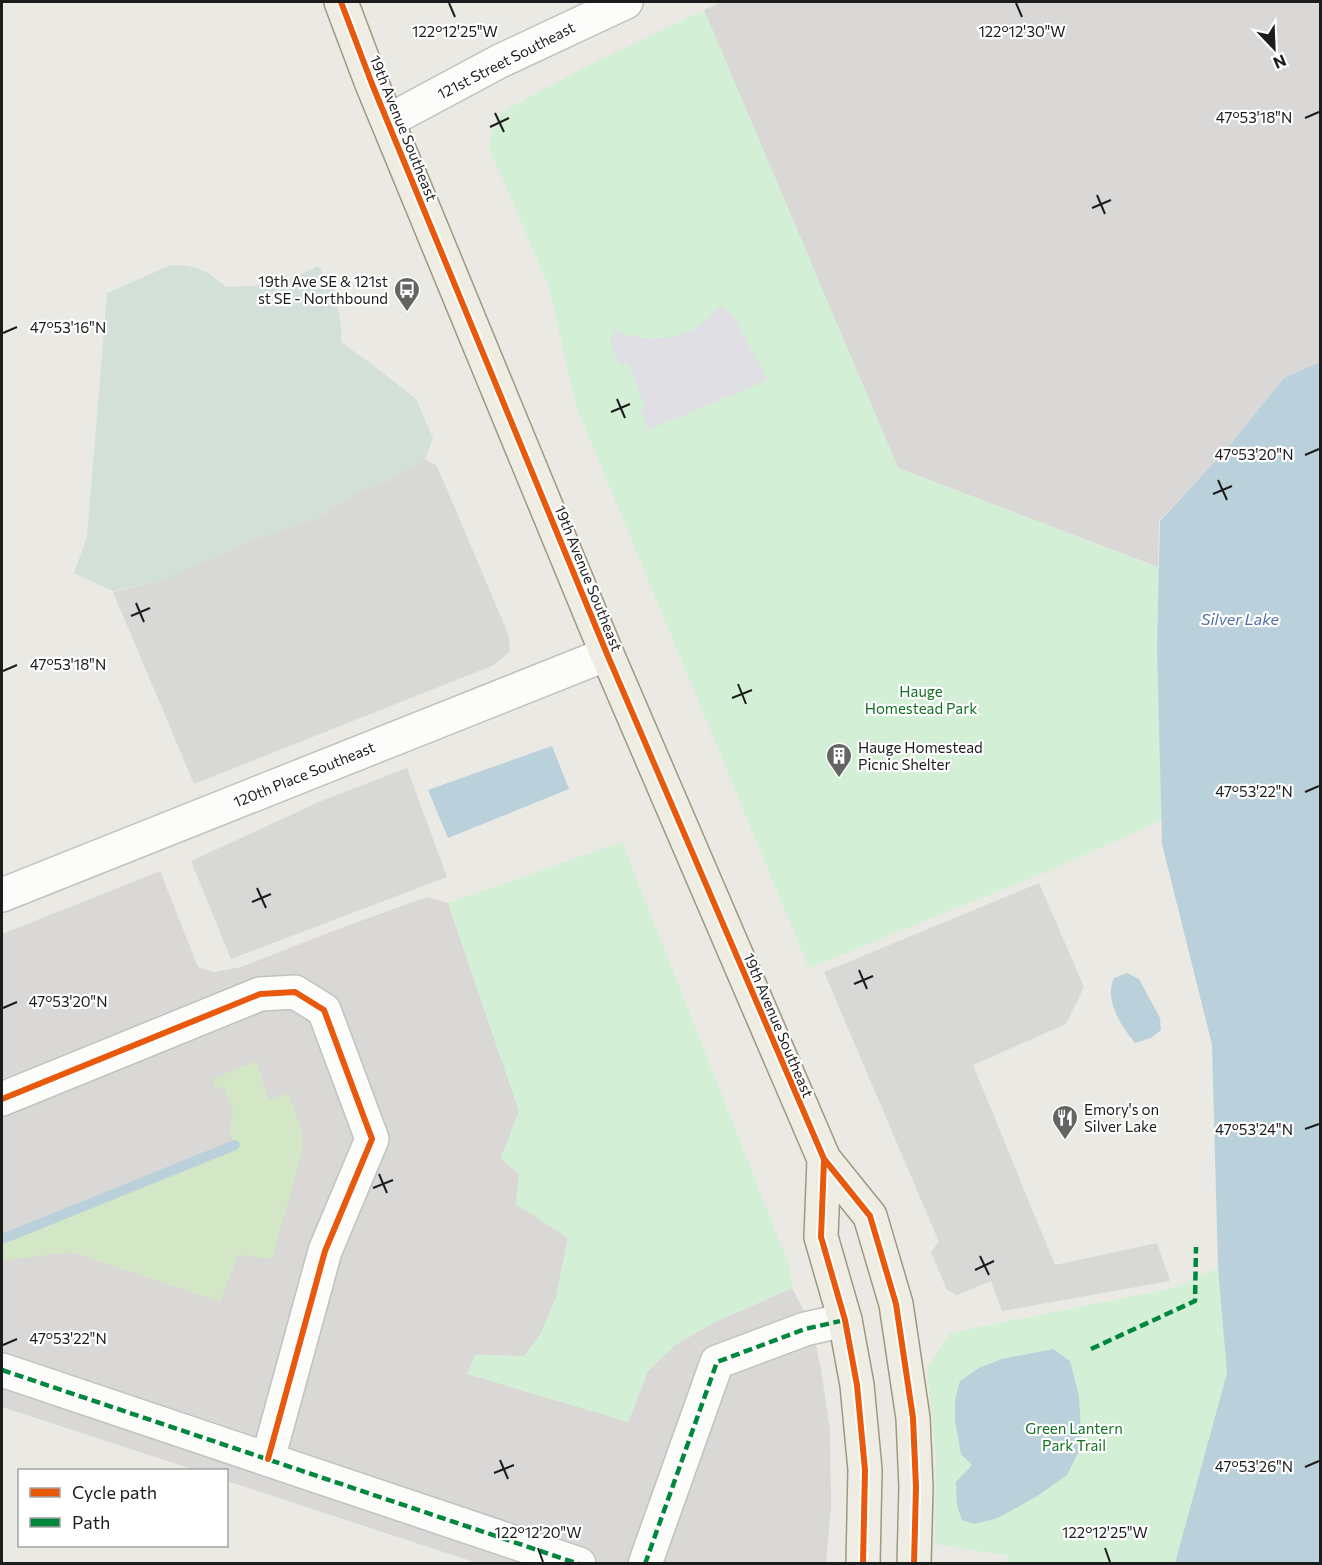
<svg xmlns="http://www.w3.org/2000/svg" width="1322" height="1565" font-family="Commissioner,sans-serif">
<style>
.residential{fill:#d9d8d6}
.religious{fill:#d8d8d6}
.grass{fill:#d3e6c5}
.wetland{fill:#d3e0d9}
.park{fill:#d3efd6}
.plaza{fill:#e0dfe3}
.water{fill:#bad1db}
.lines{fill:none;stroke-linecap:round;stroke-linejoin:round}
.stream{stroke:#bad1db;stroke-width:10}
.street-casing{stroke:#c1c1bf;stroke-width:36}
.primary-casing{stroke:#9e9883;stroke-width:36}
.street{stroke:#fcfcfb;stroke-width:33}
.primary{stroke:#efece4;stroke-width:33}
.quiet{stroke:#00873e;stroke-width:4.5;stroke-dasharray:9 4.5;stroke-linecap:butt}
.cycleway-casing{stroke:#fff;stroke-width:10}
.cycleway{stroke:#e8590c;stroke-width:6}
.ticks{fill:none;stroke:#1c1c1c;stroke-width:2}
.labels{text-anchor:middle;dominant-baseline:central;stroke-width:4.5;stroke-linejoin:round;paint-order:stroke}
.street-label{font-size:15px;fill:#1c1c1c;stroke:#fff}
.poi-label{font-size:15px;fill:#1c1c1c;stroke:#fff;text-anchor:start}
.park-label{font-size:15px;fill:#137025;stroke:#fff}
.water-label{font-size:16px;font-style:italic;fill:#5071a3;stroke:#fff}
.ticks-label{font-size:15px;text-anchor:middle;fill:#1c1c1c;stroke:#fff;stroke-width:4.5;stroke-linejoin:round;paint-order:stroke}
</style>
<rect width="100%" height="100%" fill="#eae9e4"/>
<!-- residential -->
<path class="residential" d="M722,2h598v360l-36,16 -55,68 -70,75 -1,46 -260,-99 -194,-458z
M160,871l38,96 16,5 27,-5 100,-39 86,-31 21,6 71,208 -18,47 18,17 -3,29 52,34 -12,60 -16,37 -15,21 -50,-1 153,67 20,-51 27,-26 38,-22 79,-35 20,39 9,42 9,61 1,76 -5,57h-349l-250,-82 -1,-11h-31l-193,-63v-473z"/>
<!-- religious -->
<path class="religious" d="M425,459l12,7 72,170 1,15 -16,14 -300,119 -81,-192 43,-10 103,-44 59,-20 40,-26 35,-13z
M407,768l40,109 -216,82 -40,-98 130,-60z
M1039,883l45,104 -18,37 -93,41 82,200 102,-22 13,38 -168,30 -11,-30 -34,14 -10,-5 -16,-38 8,-10 -115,-270z"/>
<!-- grass -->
<path class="grass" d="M256,1061l13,39 19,-7 13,35 1,24 -30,107 -34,-4 -18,47 -149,-50 -69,9v-22l233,-94 -7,-17 3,-1 -1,-3 2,-3 -2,-4 4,-4 -11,-26 -7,1 -4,-9z"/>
<!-- wetland -->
<path class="wetland" d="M171,265c26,0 35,5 55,22l26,-1 38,-7 28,-13 17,26 6,34v16l36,26 39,31 17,39 -8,21 -32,20 -35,13 -40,26 -59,20 -103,44 -43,9 -39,-18 13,-36 20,-244z"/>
<!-- park -->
<path class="park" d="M704,10l194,458 261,100 -2,80 5,172 -111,50 -242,98 -233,-562 -27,-119 -61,-142 12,-32 86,-46z
M622,842l168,426 2,20 -79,35 -38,22 -27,26 -20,51 -161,-48 8,-19 49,1 16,-21 16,-37 12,-60 -52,-34 3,-29 -18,-17 18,-47 -71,-208z
M1218,1268l9,105 -52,190h-171l6,-7 -75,-12 1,-90 -9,-86 23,-35 224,-45z"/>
<!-- plaza -->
<path class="plaza" d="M720,305l13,10 35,65 -120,50 -8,-21 5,-3 -17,-43 -8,3 -11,-26 8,-11 10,6 17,3 11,1 21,-3 15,-6 17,-11z"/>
<!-- water -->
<path class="water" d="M1320,362v1201h-145l52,-190 -9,-105 -6,-223 -50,-201 -5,-196 3,-127 69,-75 55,-68z
M552,746l17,43 -121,49 -20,-48z
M1127,973l12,6 21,39 1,12 -10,8 -16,5c-14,-17 -31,-43 -21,-65z
M1053,1349l17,12 9,35 3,49 -15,30 -28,20 -41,23 -24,6 -12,-4 -5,-14 -1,-24 16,-17 -11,-11 -6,-33v-21l5,-19 19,-13 23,-9z"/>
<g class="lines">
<!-- stream -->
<path class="stream" d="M2,1239l233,-94"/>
<defs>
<path id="street" d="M388,121l112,-60 126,-59
M2,895l605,-241
M2,1099l258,-105 35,-2 29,18 48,129 -47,112 -57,208
M2,1370l577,194
M645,1564l72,-202 88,-33 40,-9"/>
<path id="primary" d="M341,2l31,82 235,570 217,505 46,57 26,88 17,114 3,69 -2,77
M824,1159l-3,78 24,83 12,65 8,85 -2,94"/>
</defs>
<!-- street casing -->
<use href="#street" class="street-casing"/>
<!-- primary casing -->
<use href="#primary" class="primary-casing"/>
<!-- street -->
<use href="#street" class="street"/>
<!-- primary -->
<use href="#primary" class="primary"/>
<!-- quiet -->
<path class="quiet" d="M1091,1349l104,-48 1,-54
M2,1370l577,194
M645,1564l72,-202 88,-33 40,-9"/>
<defs>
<path id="cycleway" d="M341,2l31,82 235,570 217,505 46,57 26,88 17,114 3,69 -2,77
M2,1099l258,-105 35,-2 29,18 48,129 -47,112 -57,208
M824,1159l-3,78 24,83 12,65 8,85 -2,94"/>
</defs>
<!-- cycleway casing -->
<use href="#cycleway" class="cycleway-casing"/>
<!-- cycleway -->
<use href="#cycleway" class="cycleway"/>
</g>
<!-- ticks -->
<path class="ticks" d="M449,3l6,14M1016,3l6,14M495,113l9,19M1305,118l14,-6M490,127l19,-9M1097,195l8,19M1092,208l19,-8M3,333l14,-6M617,399l8,19M611,412l19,-8M1305,455l14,-6M1218,480l9,20M1213,494l19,-8M136,603l8,19M131,616l19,-8M3,671l14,-6M738,684l8,20M732,698l20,-8M1305,792l14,-6M257,888l9,20M252,902l19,-8M859,970l8,19M854,984l19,-8M3,1008l14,-6M1305,1129l14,-5M379,1174l8,19M373,1188l20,-8M980,1256l9,19M975,1270l19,-9M3,1345l14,-6M500,1460l8,19M1305,1467l14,-6M494,1473l20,-8M538,1548l5,14M1105,1548l5,14"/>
<!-- icons -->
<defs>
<symbol id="bus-pin" viewBox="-11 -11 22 30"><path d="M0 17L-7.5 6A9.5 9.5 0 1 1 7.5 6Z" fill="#646462" stroke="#fff"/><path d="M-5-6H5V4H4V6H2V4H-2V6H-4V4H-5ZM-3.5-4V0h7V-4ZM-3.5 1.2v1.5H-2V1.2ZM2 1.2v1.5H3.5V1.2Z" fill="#fff"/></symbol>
<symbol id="building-pin" viewBox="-11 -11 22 30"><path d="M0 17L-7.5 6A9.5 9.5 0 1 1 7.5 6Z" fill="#646462" stroke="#fff"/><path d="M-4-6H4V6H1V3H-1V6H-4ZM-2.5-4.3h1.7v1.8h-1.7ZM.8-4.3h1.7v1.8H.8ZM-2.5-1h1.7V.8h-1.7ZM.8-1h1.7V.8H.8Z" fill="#fff"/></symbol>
<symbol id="restaurant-pin" viewBox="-11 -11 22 30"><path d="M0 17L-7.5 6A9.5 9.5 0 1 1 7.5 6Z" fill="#646462" stroke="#fff"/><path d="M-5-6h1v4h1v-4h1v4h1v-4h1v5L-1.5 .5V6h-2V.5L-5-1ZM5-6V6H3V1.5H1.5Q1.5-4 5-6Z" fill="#fff"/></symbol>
</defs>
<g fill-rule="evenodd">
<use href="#bus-pin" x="392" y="275" width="30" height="40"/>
<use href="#building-pin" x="824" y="741" width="30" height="40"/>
<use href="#restaurant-pin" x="1050" y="1103" width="30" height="40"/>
</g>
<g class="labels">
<!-- street labels -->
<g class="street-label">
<text transform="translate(506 60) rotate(-27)">121st Street Southeast</text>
<text transform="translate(404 128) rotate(68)">19th Avenue Southeast</text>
<text transform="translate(589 578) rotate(68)">19th Avenue Southeast</text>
<text transform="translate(304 774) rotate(-22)">120th Place Southeast</text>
<text transform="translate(779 1025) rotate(67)">19th Avenue Southeast</text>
</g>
<!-- poi labels -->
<g class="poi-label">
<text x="388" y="281" text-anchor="end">19th Ave SE &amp; 121st<tspan x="388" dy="17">st SE - Northbound</tspan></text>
<text x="858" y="747">Hauge Homestead<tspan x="858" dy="17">Picnic Shelter</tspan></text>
<text x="1084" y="1109">Emory's on<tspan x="1084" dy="17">Silver Lake</tspan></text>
</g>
<!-- park labels -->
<g class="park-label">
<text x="921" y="691">Hauge<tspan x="921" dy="17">Homestead Park</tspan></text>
<text x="1074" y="1428">Green Lantern<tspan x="1074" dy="17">Park Trail</tspan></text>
</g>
<!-- water labels -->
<g class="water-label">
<text x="1240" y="618">Silver Lake</text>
</g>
</g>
<g class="ticks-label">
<text x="455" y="37">122°12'25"W</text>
<text x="1022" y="37">122°12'30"W</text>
<text x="1254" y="123">47°53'18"N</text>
<text x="68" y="333">47°53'16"N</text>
<text x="1254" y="460">47°53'20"N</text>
<text x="68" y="670">47°53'18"N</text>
<text x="1254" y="797">47°53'22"N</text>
<text x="68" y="1007">47°53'20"N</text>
<text x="1254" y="1135">47°53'24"N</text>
<text x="68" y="1344">47°53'22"N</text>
<text x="1254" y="1472">47°53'26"N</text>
<text x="538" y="1538">122°12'20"W</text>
<text x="1105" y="1538">122°12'25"W</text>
</g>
<!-- border -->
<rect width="1322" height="1565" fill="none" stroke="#1c1c1c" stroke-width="6"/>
<!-- legend -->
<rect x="18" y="1469" width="210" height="78" fill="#ffffff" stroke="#a4a4a4" stroke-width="1.5"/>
<rect x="30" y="1488" width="30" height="9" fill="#e8590c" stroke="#a4a4a4" stroke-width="1.5"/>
<text x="72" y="1499" font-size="18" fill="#1c1c1c">Cycle path</text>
<rect x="30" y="1518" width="30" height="9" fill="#00873e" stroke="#a4a4a4" stroke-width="1.5"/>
<text x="72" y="1529" font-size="18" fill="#1c1c1c">Path</text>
<!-- north arrow -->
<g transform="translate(1274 48) rotate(157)" stroke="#ffffff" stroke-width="4.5" paint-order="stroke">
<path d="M0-4.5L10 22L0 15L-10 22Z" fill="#1c1c1c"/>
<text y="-9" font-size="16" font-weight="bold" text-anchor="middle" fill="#1c1c1c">N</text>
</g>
</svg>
